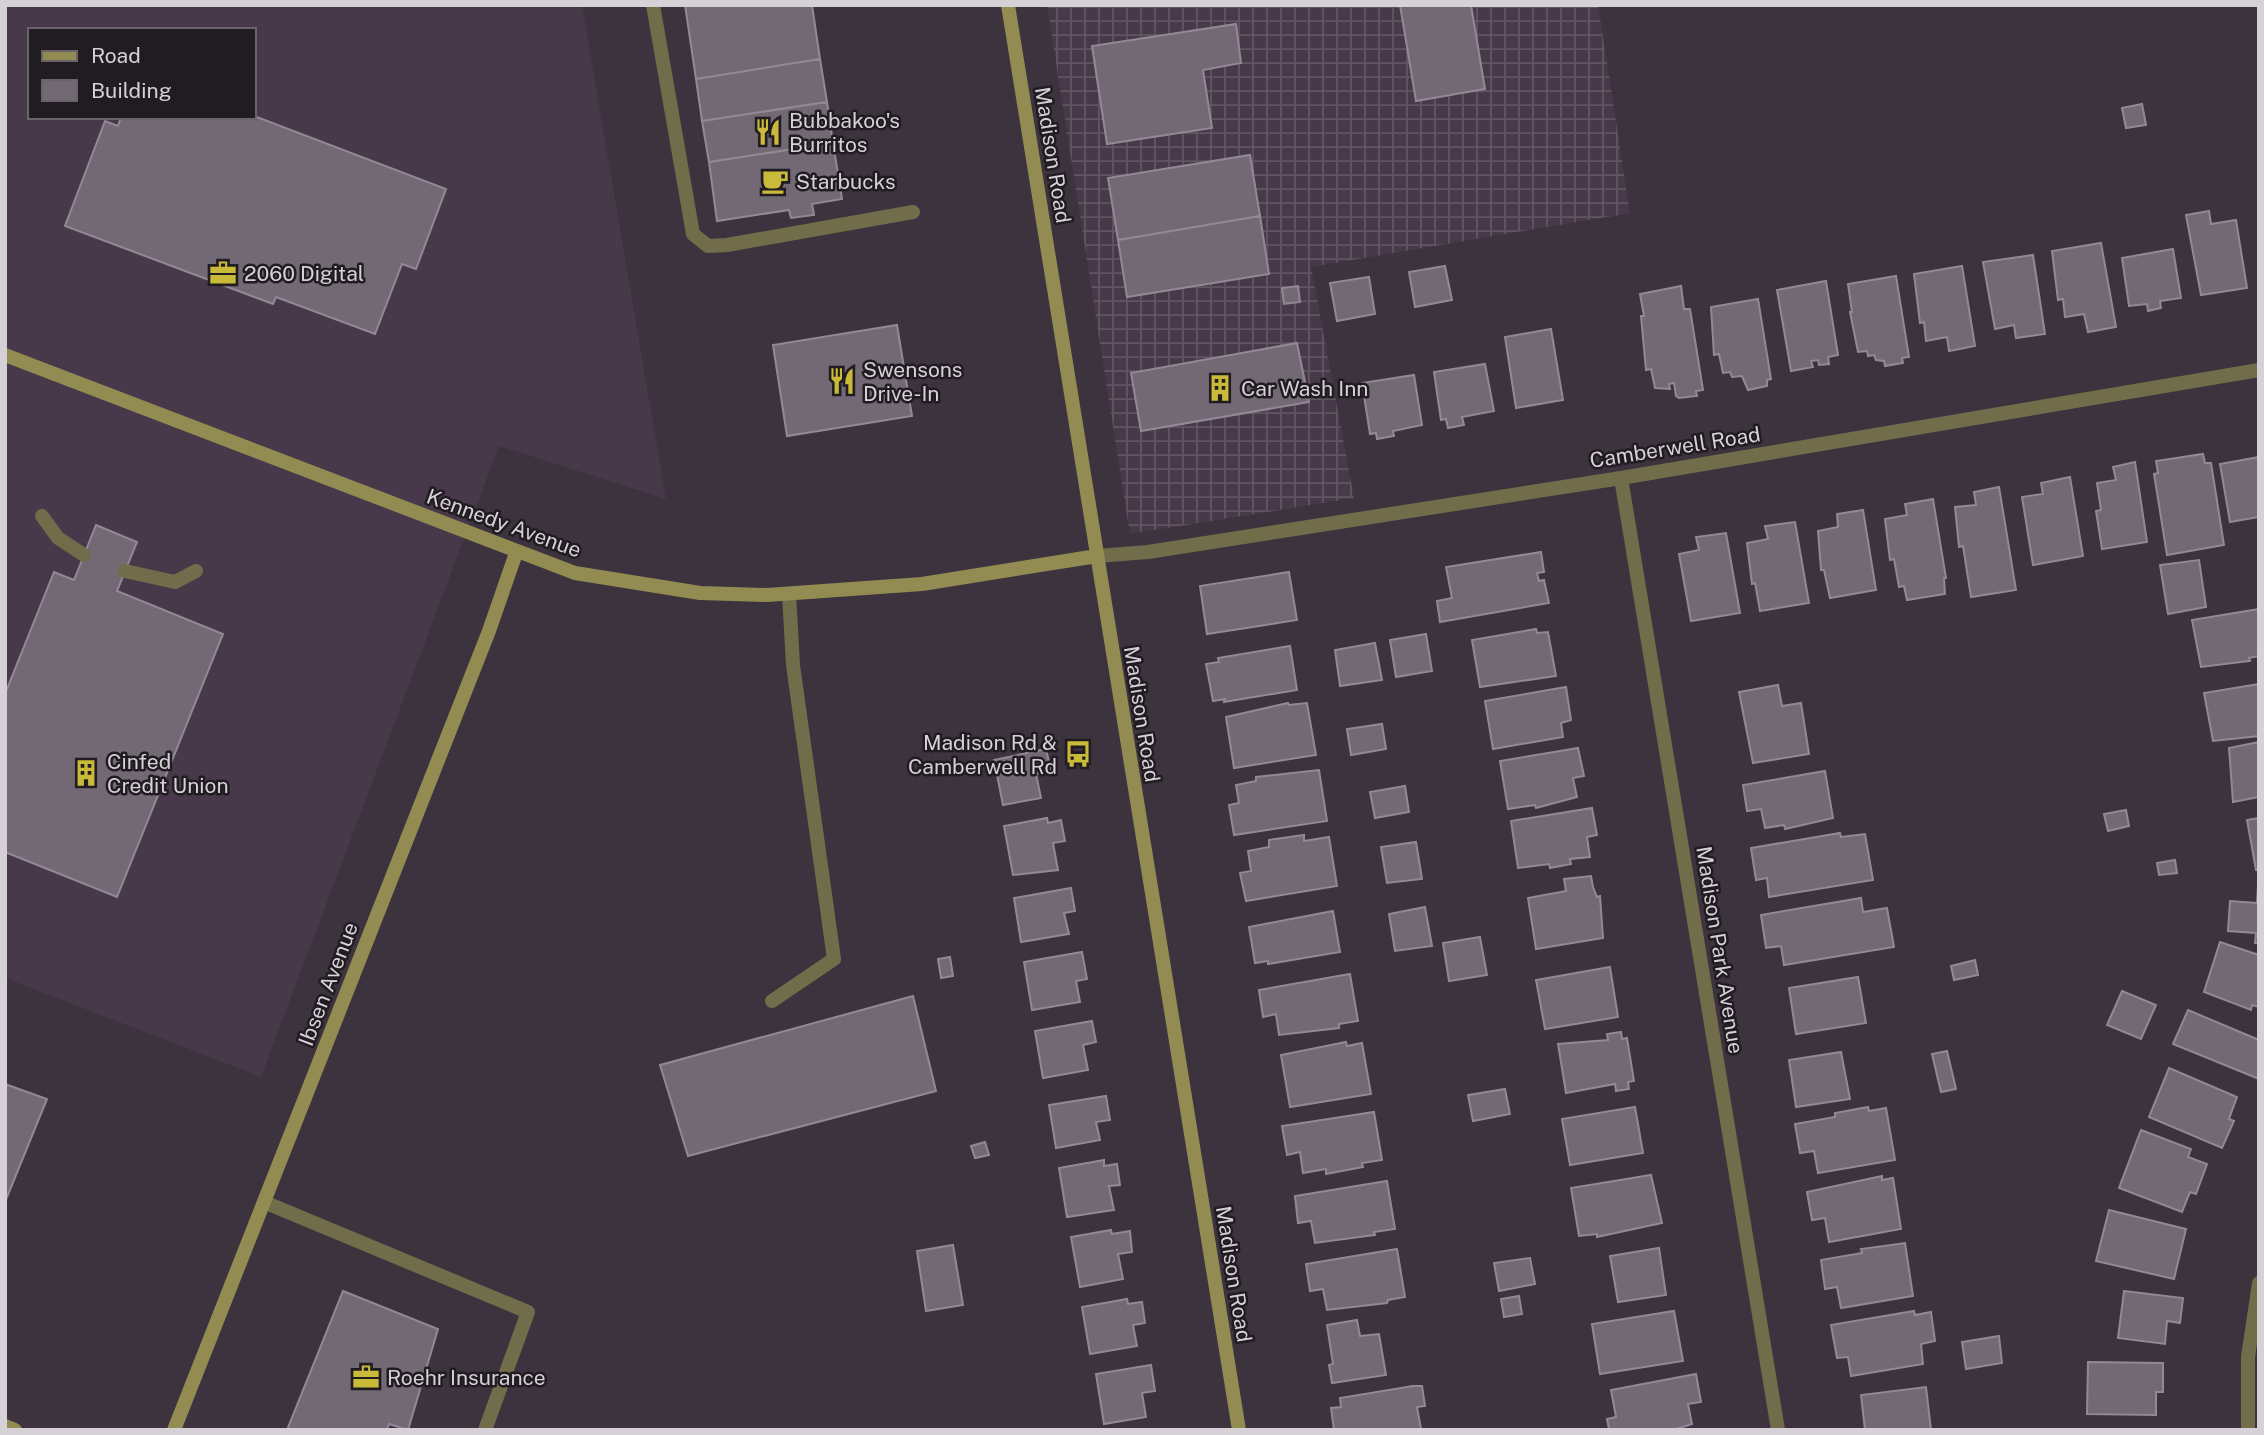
<svg xmlns="http://www.w3.org/2000/svg" width="2264" height="1435" font-family="'Public Sans',sans-serif">
<style>
.built{fill:#473949;fill-rule:evenodd}
.industrial{fill:url(#industrial-grid)}
.building{fill:#736975;stroke:#938895;stroke-width:2}
.lines{fill:none;stroke-linecap:round;stroke-linejoin:round}
.lane{stroke:#716d4a;stroke-width:14}
.street{stroke:#716d4a;stroke-width:14}
.secondary{stroke:#928c52;stroke-width:14}
.labels{text-anchor:middle;dominant-baseline:central;stroke-width:5;stroke-linejoin:round;paint-order:stroke}
.poi-label{font-size:21px;fill:#d6d0d7;stroke:#201c21;text-anchor:start}
.street-label{font-size:21px;fill:#d6d0d7;stroke:#201c21}
</style>
<defs>
<pattern id="industrial-grid" width="8" height="8" patternUnits="userSpaceOnUse" patternTransform="scale(1.75)"><rect width="8" height="8" fill="#473949"/><path d="M0 4h8M4 0v8" fill="none" stroke="#615562"/></pattern>
</defs>
<rect width="100%" height="100%" fill="#3c333e"/>
<!-- built -->
<path class="built" d="M5,5h577l84,494 -167,-53 -238,631 -256,-99zM30,30h224v87h-224z"/>
<!-- industrial -->
<path class="industrial" d="M1047,5h551l32,208 -319,54 43,231 -224,36z"/>
<!-- building -->
<path class="building" d="M685,5h127l8,54 -124,20z
M1400,5h71l14,84 -69,12z
M1236,24l5,39 -38,7 9,58 -105,16 -15,-98z
M820,59l7,43 -125,19 -6,-42z
M827,102l6,41 -124,19 -7,-41z
M2142,104l4,21 -20,3 -4,-20z
M254,116l192,73 -30,80 -14,-5 -27,70 -99,-37 -3,7 -208,-78 40,-105 13,5 3,-9z
M833,143l9,56 -30,5 2,11 -23,3 -2,-8 -72,11 -8,-59z
M1250,155l10,61 -142,24 -10,-62z
M2209,211l2,13 25,-4 11,68 -46,7 -15,-80z
M1260,216l9,58 -142,23 -9,-57z
M2101,243l15,84 -28,5 -4,-18 -19,3 -2,-18 -5,1 -6,-49z
M2173,249l8,49 -21,3 1,7 -13,3 -1,-7 -18,2 -7,-48z
M2033,255l12,79 -29,4 -2,-13 -19,4 -12,-67z
M1445,266l7,34 -37,7 -6,-35z
M1962,266l13,80 -26,5 -2,-14 -21,4 -2,-19 -4,1 -6,-49z
M1896,276l13,81 -7,1 1,5 -18,3 -1,-5 -8,-1 -2,-5 -6,1 -1,-5 -9,1 -8,-40h2l-4,-28z
M1369,277l6,37 -38,7 -7,-38z
M1826,281l12,74 -10,2 1,7 -10,1 -1,-5 -7,1 2,6 -22,4 -14,-81z
M1298,286l2,16 -16,2 -2,-16z
M1681,286l3,23h6l13,81 -7,1 1,5 -18,2 -3,-2 -2,-13 -5,1 1,5 -15,-1 -4,-19 -5,1 -5,-54h3l-4,-22z
M1758,299l13,80 -4,1v6l-19,4 -6,-14 -10,1 -2,-5 -7,1 -4,-19 -5,1 -3,-48z
M897,325l15,91 -125,20 -14,-91z
M1551,329l12,71 -47,8 -11,-71z
M1297,343l12,59 -168,29 -10,-58z
M1485,364l9,47 -32,6 2,8 -16,3 -2,-9 -5,1 -7,-48z
M1414,375l8,50 -29,6 1,5 -17,3 -1,-6 -6,1 -8,-51z
M2203,454l2,9h6l13,82 -57,10 -13,-81 4,-1 -2,-12z
M2259,457v60l-29,5 -10,-58z
M2135,462l12,80 -45,7 -6,-38 5,-1 -4,-27 19,-3 -3,-13z
M2070,477l13,79 -50,9 -11,-68 21,-3 -2,-11z
M1999,487l17,103 -45,7 -8,-51 -4,1 -4,-40 21,-2 -2,-13z
M1933,499l13,79h-2l1,16 -38,6 -3,-14 -5,1 -5,-28 -4,1 -5,-41 22,-4 -2,-11z
M1863,510l13,80 -46,8 -6,-28h-3l-3,-39 20,-4 -1,-13z
M1795,522l14,81 -49,8 -5,-28 -3,1 -5,-41 21,-4 -3,-13z
M96,525l41,17 -20,49 106,43 -106,263 -112,-45v-158l49,-122 20,8z
M1726,533l14,80 -49,8 -12,-67 20,-4 -3,-13z
M1541,552l3,20 -7,1 2,8 5,-1 5,23 -109,19 -3,-21 15,-3 -6,-31z
M2199,560l7,47 -38,7 -8,-49z
M1289,572l8,48 -90,14 -7,-48z
M2259,609v47l-10,2 1,3 -49,6 -9,-47z
M1536,629l1,4 11,-1 8,44 -76,11 -8,-47z
M1426,634l6,37 -36,6 -6,-37z
M1375,643l7,37 -42,6 -5,-36z
M1290,646l7,44 -73,12 1,-3 -12,2 -7,-37 13,-2 -1,-4z
M2259,684v52l-46,5 -9,-48z
M1778,685l4,21 19,-3 8,51 -56,9 -14,-71z
M1566,687l5,33 -10,3 2,14 -70,12 -8,-48z
M1288,703l1,2 18,-2 9,52 -82,13 -8,-51z
M1382,724l4,25 -35,6 -4,-26z
M2259,742v55l-26,5 -4,-54z
M1578,748l6,28 -11,2 4,19 -41,11 -1,-3 -27,4 -8,-48z
M1046,749l5,22 -15,3 5,24 -38,7 -9,-45z
M1319,770l8,51 -93,14 -5,-30 10,-2 -3,-18 20,-4v-4z
M1825,771l8,47 -48,11 -1,-4 -19,3 -4,-19 -14,2 -4,-26z
M1405,786l4,26 -34,6 -5,-26z
M1592,808l5,27 -10,2 3,20 -20,2 1,5 -21,4 -1,-4 -31,4 -7,-47z
M2126,810l3,16 -21,5 -4,-17z
M1047,818l1,5 13,-3 4,21 -12,2 5,27 -45,5 -9,-49z
M2259,818v52h-3l-9,-50z
M1840,833l1,4 24,-3 8,46 -104,17 -2,-19 -11,2 -5,-32z
M1304,835v6l25,-4 8,49 -91,15 -6,-28 11,-2 -3,-20 21,-4v-7z
M1416,842l6,37 -35,4 -6,-36z
M2175,860l2,13 -18,2 -2,-12z
M1591,876l2,11 4,10 3,-1 3,42 -67,11 -8,-51 38,-7 -2,-12z
M2258,885h1v58h-4l1,-10 -28,-2 2,-30 27,2z
M1071,888l4,23 -11,2 5,21 -48,8 -7,-44z
M1861,898l2,14 24,-4 7,39 -110,18 -3,-19 -15,2 -5,-33z
M1425,907l7,39 -37,5 -6,-37z
M1333,911l7,41 -72,12v-3l-13,2 -6,-36z
M1480,937l7,38 -38,6 -6,-38z
M2220,942l39,13v52l-7,-2 -1,5 -47,-18z
M1082,952l5,27 -11,2 4,21 -48,8 -8,-48z
M950,957l3,19 -12,2 -3,-19z
M1975,960l3,15 -24,5 -3,-14z
M1610,967l8,50 -73,12 -9,-49z
M1350,974l8,47 -19,3v4l-60,7 -3,-21 -13,3 -4,-27z
M1858,977l8,46 -70,11 -7,-46z
M2122,991l34,14 -15,34 -34,-14z
M913,996l23,95 -248,65 -28,-91z
M2188,1010l71,30v39l-86,-35z
M1092,1021l4,21 -13,3 5,25 -45,8 -8,-47z
M1621,1032l1,7 5,-1 7,43 -6,1 1,7 -13,2 -1,-7 -49,9 -8,-49 50,-4 -1,-6z
M1346,1042l1,4 15,-3 9,51 -81,13 -9,-52z
M1947,1051l9,38 -15,3 -9,-38z
M1841,1052l9,47 -54,8 -7,-47z
M2169,1068l68,29 -8,22 5,2 -12,27 -73,-31z
M5,1084l42,15 -42,103z
M1505,1089l5,25 -37,7 -5,-26z
M1106,1096l4,24 -14,2 4,18 -44,8 -7,-43z
M1635,1107l8,46 -73,12 -8,-46z
M1868,1107l1,4 17,-3 9,52 -77,13 -4,-22 -14,2 -5,-29 40,-7v-4z
M1374,1112l8,48 -20,3 1,4 -37,7v-5l-23,4 -3,-21 -13,3 -5,-29z
M2141,1130l50,19 -3,8 19,7 -11,30 -6,-2 -8,20 -63,-24z
M985,1142l4,13 -14,3 -4,-12z
M1104,1160v6l13,-2 3,21 -11,1 5,24 -47,7 -8,-49z
M1651,1175l11,48 -65,14v-3l-18,2 -8,-48z
M1882,1176v4l11,-2 8,51 -72,13 -4,-24 -13,2 -5,-28z
M1387,1181l8,48 -21,3 1,3 -60,8 -4,-22 -13,2 -3,-27z
M2109,1210l77,19 -12,50 -78,-18z
M1111,1230l1,4 18,-3 2,21 -14,2 5,25 -43,8 -9,-50z
M1905,1243l8,53 -72,12 -4,-21 -12,2 -4,-29 41,-7 -1,-4z
M953,1245l10,60 -37,6 -9,-60z
M1659,1248l7,47 -48,7 -8,-46z
M1397,1249l8,48 -17,3 -1,3 -60,7 -4,-21 -13,2 -4,-27z
M1530,1258l5,26 -36,7 -5,-28z
M343,1291l95,38 -30,101 -19,-6 -2,6h-100z
M2124,1291l59,7 -3,25 -13,-2 -2,23 -47,-6z
M1519,1296l3,18 -18,3 -3,-18z
M1127,1299l1,5 14,-2 3,21 -12,2 4,21 -47,8 -8,-47z
M1674,1311l9,50 -83,13 -8,-50z
M1914,1311l1,4 16,-3 4,29 -14,3 2,20 -72,12 -3,-19 -11,1 -6,-33z
M1357,1320l3,16 19,-2 7,41 -54,8 -3,-18 4,-1 -6,-39z
M1999,1336l3,27 -36,6 -4,-27z
M2088,1362l75,1v29h-7v23l-69,-1z
M1151,1365l4,26 -13,2 4,24 -42,7 -8,-50z
M1696,1374l5,28 -13,2 4,20 -19,6 -64,-1 -2,-10 9,-2 -5,-27z
M1413,1386h9l3,20 -8,1 4,22 -87,1 -3,-22 10,-1 -1,-9z
M1926,1387l5,43h-66l-4,-35z"/>
<g class="lines">
<!-- lane -->
<path class="lane" d="M653,5l40,229 15,12 19,-1 186,-33
M42,516l16,22 26,17
M125,571l50,11 21,-11
M772,1001l62,-42 -41,-294 -4,-71
M264,1202l264,110 -43,118"/>
<!-- street -->
<path class="street" d="M1621,478l157,952
M1097,556l51,-4 473,-74 638,-108
M2248,1430v-73l11,-74"/>
<!-- secondary -->
<path class="secondary" d="M1008,5l231,1425
M5,355l570,218 125,20 67,2 155,-11 175,-28
M5,1426l10,4
M174,1430l315,-799 27,-78"/>
</g>
<!-- icons -->
<defs>
<symbol id="restaurant-bare" viewBox="-9 -9 18 18"><path d="M-5-6h1v4h1v-4h1v4h1v-4h1v5L-1.5 .5V6h-2V.5L-5-1ZM5-6V6H3V1.5H1.5Q1.5-4 5-6Z" fill="#c9ba3a" stroke="#201c21" stroke-width="2.5" paint-order="stroke"/></symbol>
<symbol id="cafe-bare" viewBox="-9 -9 18 18"><path d="M-5.5-4.5H6V0H3Q3 3.5 0 3.5H-2.5Q-5.5 3.5-5.5 0ZM3-3.2v2h1.7v-2ZM-6 4.5H4V6H-6Z" fill="#c9ba3a" stroke="#201c21" stroke-width="2.5" paint-order="stroke"/></symbol>
<symbol id="office-bare" viewBox="-9 -9 18 18"><path d="M-6-3h4V-5.5h4V-3h4V5H-6ZM-1-4.5V-3h2v-1.5ZM-6 0V1H6V0Z" fill="#c9ba3a" stroke="#201c21" stroke-width="2.5" paint-order="stroke"/></symbol>
<symbol id="building-bare" viewBox="-9 -9 18 18"><path d="M-4-6H4V6H1V3H-1V6H-4ZM-2.5-4.3h1.7v1.8h-1.7ZM.8-4.3h1.7v1.8H.8ZM-2.5-1h1.7V.8h-1.7ZM.8-1h1.7V.8H.8Z" fill="#c9ba3a" stroke="#201c21" stroke-width="2.5" paint-order="stroke"/></symbol>
<symbol id="bus-bare" viewBox="-9 -9 18 18"><path d="M-5-6H5V4H4V6H2V4H-2V6H-4V4H-5ZM-3.5-4V0h7V-4ZM-3.5 1.2v1.5H-2V1.2ZM2 1.2v1.5H3.5V1.2Z" fill="#c9ba3a" stroke="#201c21" stroke-width="2.5" paint-order="stroke"/></symbol>
</defs>
<g fill-rule="evenodd">
<use href="#restaurant-bare" x="749" y="113" width="38" height="38"/>
<use href="#cafe-bare" x="756" y="162" width="38" height="38"/>
<use href="#office-bare" x="204" y="254" width="38" height="38"/>
<use href="#restaurant-bare" x="823" y="362" width="38" height="38"/>
<use href="#building-bare" x="1201" y="369" width="38" height="38"/>
<use href="#bus-bare" x="1059" y="735" width="38" height="38"/>
<use href="#building-bare" x="67" y="754" width="38" height="38"/>
<use href="#office-bare" x="347" y="1358" width="38" height="38"/>
</g>
<g class="labels">
<!-- poi labels -->
<g class="poi-label">
<text x="789" y="120">Bubbakoo's<tspan x="789" dy="24">Burritos</tspan></text>
<text x="796" y="181">Starbucks</text>
<text x="244" y="273">2060 Digital</text>
<text x="863" y="369">Swensons<tspan x="863" dy="24">Drive-In</tspan></text>
<text x="1241" y="388">Car Wash Inn</text>
<text x="1057" y="742" text-anchor="end">Madison Rd &amp;<tspan x="1057" dy="24">Camberwell Rd</tspan></text>
<text x="107" y="761">Cinfed<tspan x="107" dy="24">Credit Union</tspan></text>
<text x="387" y="1377">Roehr Insurance</text>
</g>
<!-- street labels -->
<g class="street-label">
<text transform="translate(1053 155) rotate(81)">Madison Road</text>
<text transform="translate(1675 447) rotate(-9)">Camberwell Road</text>
<text transform="translate(504 523) rotate(20)">Kennedy Avenue</text>
<text transform="translate(1142 714) rotate(81)">Madison Road</text>
<text transform="translate(1720 950) rotate(81)">Madison Park Avenue</text>
<text transform="translate(328 984) rotate(-69)">Ibsen Avenue</text>
<text transform="translate(1234 1274) rotate(81)">Madison Road</text>
</g>
</g>
<!-- border -->
<rect width="2264" height="1435" fill="none" stroke="#d6d0d7" stroke-width="14"/>
<!-- legend -->
<rect x="28" y="28" width="228" height="91" fill="#201c21" stroke="#69646a" stroke-width="2"/>
<rect x="42" y="51" width="35" height="10" fill="#928c52" stroke="#69646a" stroke-width="2"/>
<text x="91" y="63" font-size="21" fill="#d6d0d7">Road</text>
<rect x="42" y="80" width="35" height="21" fill="#736975" stroke="#69646a" stroke-width="2"/>
<text x="91" y="98" font-size="21" fill="#d6d0d7">Building</text>
</svg>
